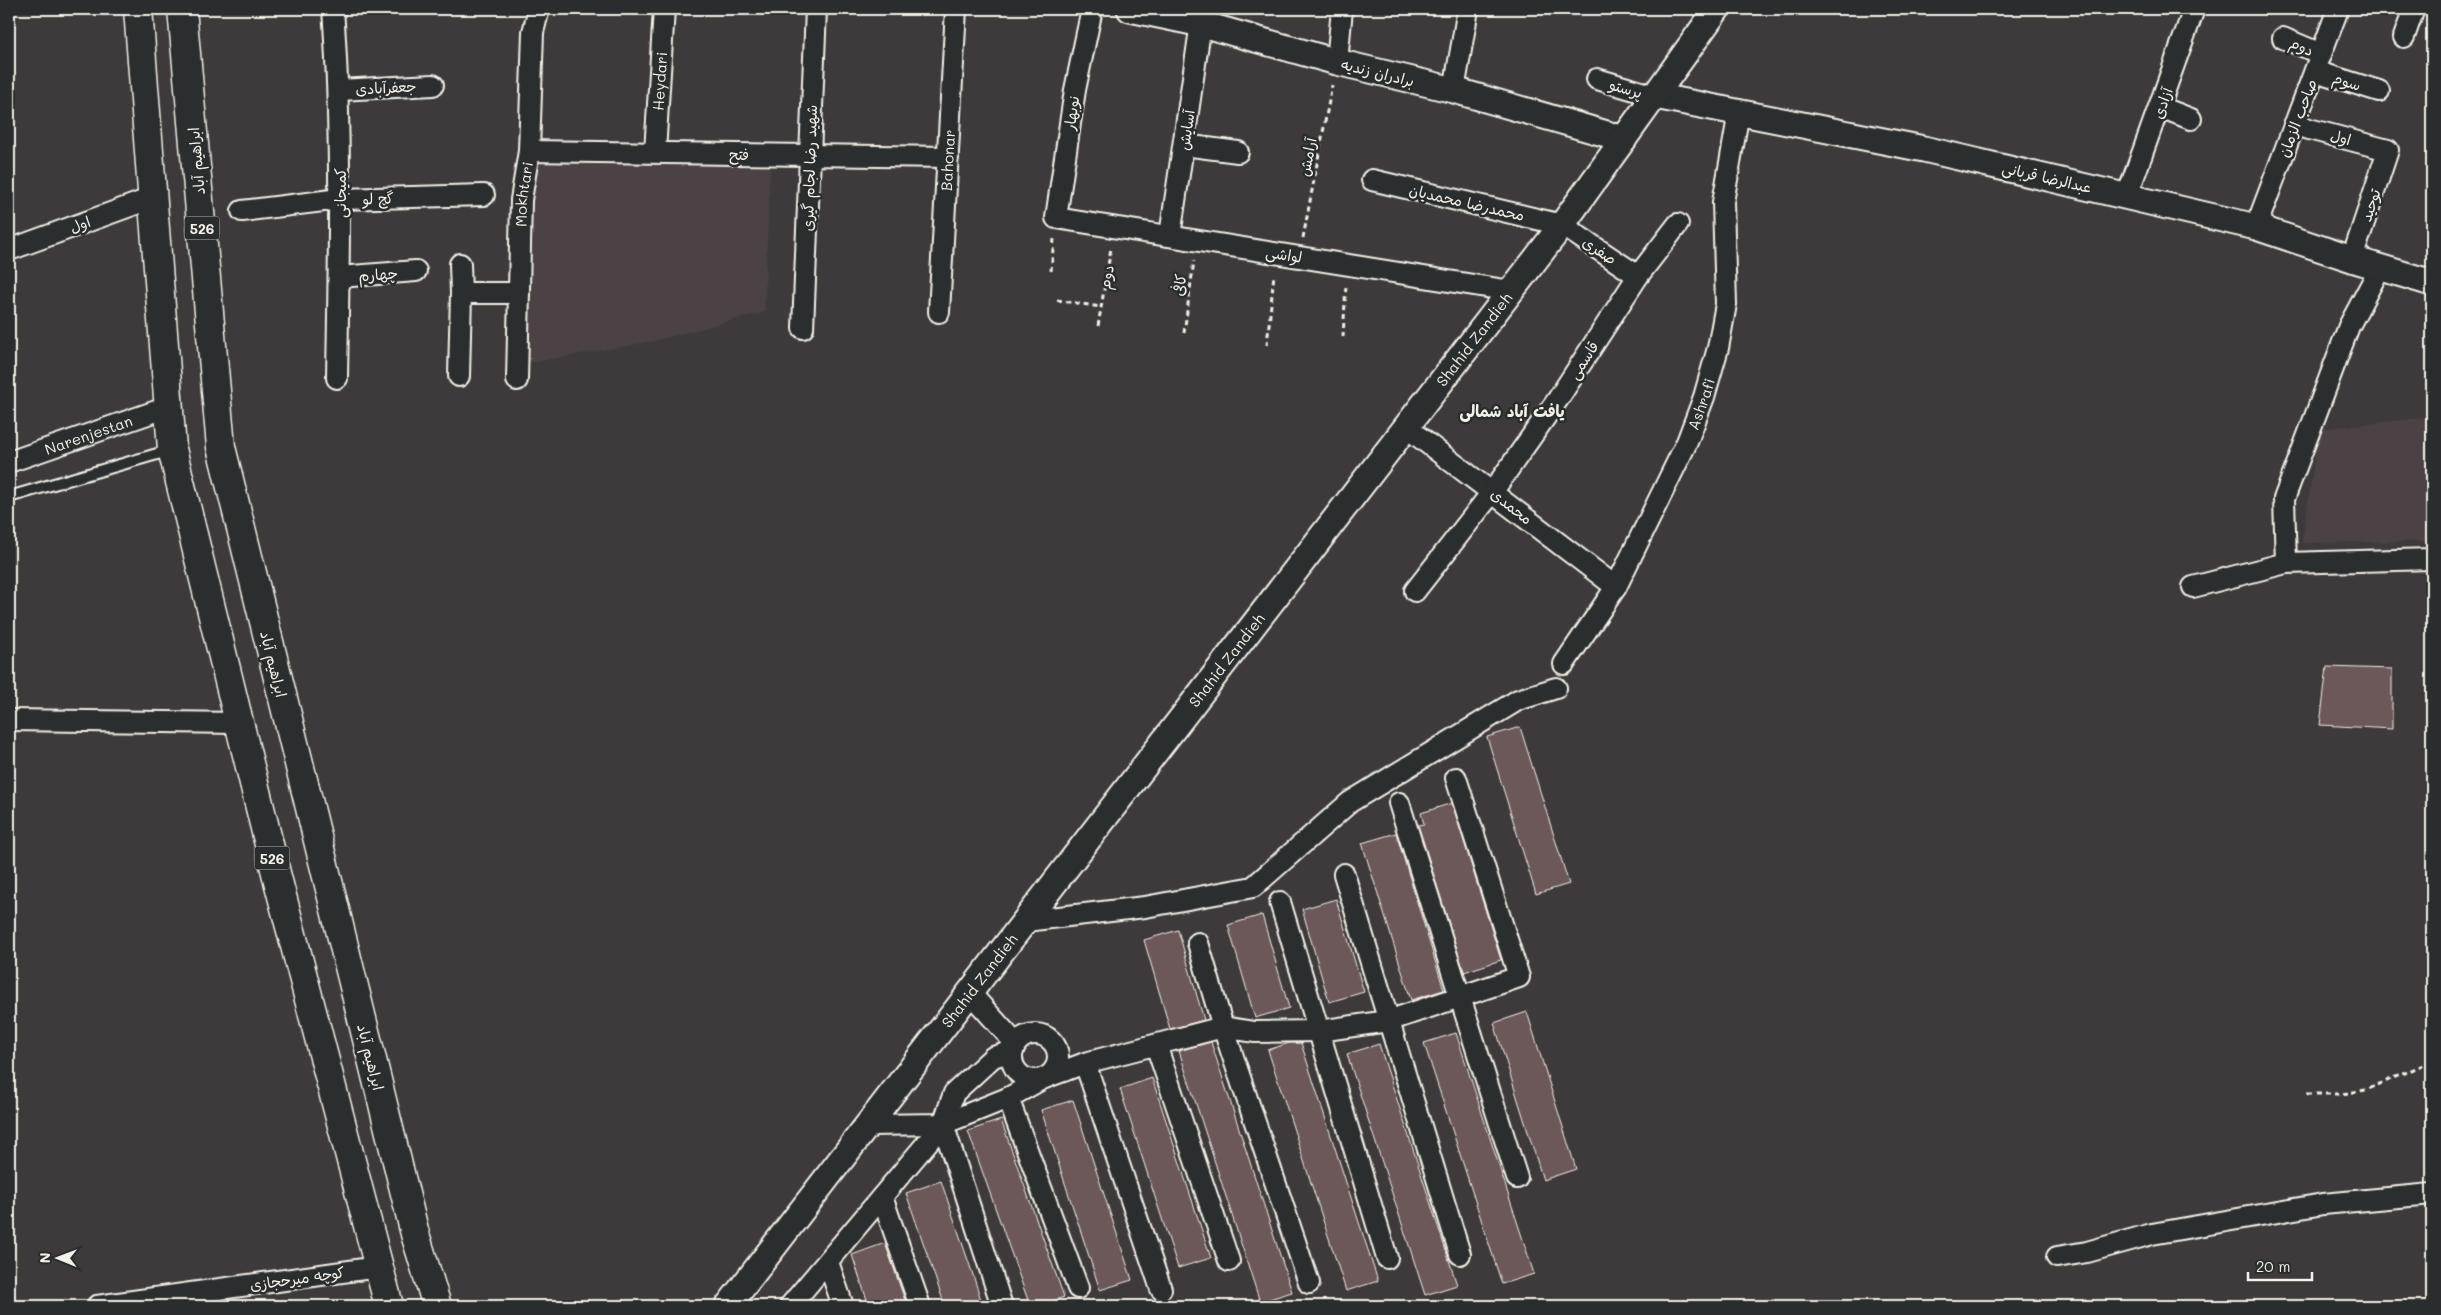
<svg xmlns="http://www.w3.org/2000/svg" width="2441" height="1315" font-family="Mali,'Playpen Sans Arabic',sans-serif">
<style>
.built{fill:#4c4344}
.building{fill:#6c5958;stroke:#f4f1e8}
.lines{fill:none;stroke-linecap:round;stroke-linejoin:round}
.service-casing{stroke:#f4f1e8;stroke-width:14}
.minor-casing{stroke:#f4f1e8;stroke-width:24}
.tertiary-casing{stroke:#f4f1e8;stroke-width:29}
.primary-casing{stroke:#f4f1e8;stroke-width:31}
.path{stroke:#f4f1e8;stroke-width:3;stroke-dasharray:5 4;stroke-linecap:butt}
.service{stroke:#2a2d2e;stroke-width:10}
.minor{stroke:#2a2d2e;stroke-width:20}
.tertiary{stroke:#2a2d2e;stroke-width:25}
.primary{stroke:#2a2d2e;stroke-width:28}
.labels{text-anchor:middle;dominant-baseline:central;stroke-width:5;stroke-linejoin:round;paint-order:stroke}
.shield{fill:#2a2d2e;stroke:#b7b6b0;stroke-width:1}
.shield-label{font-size:14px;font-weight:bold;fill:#f4f1e8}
.street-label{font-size:15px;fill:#f4f1e8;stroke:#2a2d2e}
.neighbourhood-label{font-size:16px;font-weight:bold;fill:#f4f1e8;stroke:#2a2d2e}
</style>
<rect width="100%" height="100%" fill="#3e3a3b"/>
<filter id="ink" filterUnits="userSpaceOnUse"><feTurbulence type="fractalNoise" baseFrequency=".02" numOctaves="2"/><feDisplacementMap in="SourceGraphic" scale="10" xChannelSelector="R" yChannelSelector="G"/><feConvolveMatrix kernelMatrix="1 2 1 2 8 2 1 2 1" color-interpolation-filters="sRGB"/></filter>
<g filter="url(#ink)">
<!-- built -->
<path class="built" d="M534,157l119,3 117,8 -6,144 -111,29 -125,22z
M2432,417v124l-130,2 17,-114z"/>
<!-- building -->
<path class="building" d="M2327,667l65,2v60l-72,-4z
M1520,727l49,157 -33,10 -49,-157z
M1452,803l49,157 -37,12 -46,-147 6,-1 -3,-11z
M1396,833l48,157 -33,10 -49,-157z
M1336,899l28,93 -35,10 -27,-93z
M1262,915l27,93 -34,10 -27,-93z
M1178,930l26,90 -34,9 -26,-89z
M1527,1012l49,157 -33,11 -49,-157z
M1456,1033l78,241 -32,10 -78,-241z
M1211,1042l81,250 -32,10 -81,-251z
M1289,1043h12l77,238 -32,10 -78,-241z
M1379,1044l78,241 -32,10 -78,-241z
M1152,1078l59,180 -33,10 -58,-179z
M1073,1100l59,180 -32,10 -59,-180z
M1001,1120l63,177 -25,9h-9l-62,-175z
M941,1181l31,91 11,34h-38l-39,-113z
M885,1243l22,63h-38l-17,-51z"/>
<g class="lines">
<defs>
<path id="service" d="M9,497l162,-47"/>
<g id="minor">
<path d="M333,9c9,123 6,246 4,369"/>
<path d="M1092,9l-17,81 -19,128 455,73"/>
<path d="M2404,37l10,-28"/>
<path d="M2283,38l38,16"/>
<path d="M1337,62l5,-53"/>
<path d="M2315,71l64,20"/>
<path d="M1597,79l58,17"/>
<path d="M339,90l94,-5"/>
<path d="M1454,90l14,-81"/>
<path d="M2160,107l31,12"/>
<path d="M2294,125l94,25 -36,109"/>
<path d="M1184,145l54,7"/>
<path d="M529,151l419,6"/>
<path id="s1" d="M655,152l9,-143"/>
<path d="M1372,180l190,45 76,51"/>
<path d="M2127,196l67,-187"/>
<path d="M242,211l98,-12 144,-4"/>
<path d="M2256,227l82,-218"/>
<path d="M1170,236l33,-227"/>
<path d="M9,250l143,-52"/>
<path d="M460,264l1,29"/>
<path d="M339,277l77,-6"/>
<path id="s2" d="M939,312l17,-303"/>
<path d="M803,328l13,-319"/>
<path d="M459,376l2,-83h58"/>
<path id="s3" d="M517,380l4,-180 8,-49 4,-119 6,-23"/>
<path d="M1406,427l210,160"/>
<path id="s4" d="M9,462l159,-55"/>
<path d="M2286,563l-2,-64 65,-173 31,-58"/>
<path d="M2193,587l93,-24 146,-4"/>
<path d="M1415,591l78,-100 65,-92 80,-123 40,-52"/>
<path id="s5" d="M1564,664l52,-77 71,-145 17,-45 14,-49 8,-44 -3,-102 16,-90"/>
<path d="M9,720l230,3"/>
<path d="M1399,803l118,375"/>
<path d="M1344,874l116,380"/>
<path d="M1280,902l107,356"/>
<path d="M1025,921l120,-14 108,-20 97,-85 168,-102 38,-12"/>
<path d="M1198,943l25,84 86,256"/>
<path d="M970,993l46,51"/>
<circle cx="1035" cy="1057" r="23"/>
<path d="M1156,1045l73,216"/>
<path d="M1085,1063l76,226"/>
<path d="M1008,1098l70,190"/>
<path d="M943,1124l11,-31 39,-36 20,-6"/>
<path d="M868,1125l75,-1 65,-26 34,-19 43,-16 138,-36 31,5 65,-1 69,-10 131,-44 -63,-199"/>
<path d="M882,1197l38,109"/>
<path d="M2057,1257l30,-5 65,-18 171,-30 109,-10"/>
<path d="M828,1262l15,44"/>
<path d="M97,1306l281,-39"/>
<path d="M790,1306l153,-182 59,182"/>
</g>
<g id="tertiary">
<path d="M1130,9l72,15 135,38 117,28 170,49"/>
<path d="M1655,96l269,53 332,78 96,32 80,24"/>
<path id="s6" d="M728,1306l834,-1081 155,-216"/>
</g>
<path id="primary" d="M138,9l34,440 105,428 112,429
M182,9l39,438 194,787 22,72"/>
</defs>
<!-- service casing -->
<use href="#service" class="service-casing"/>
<!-- minor casing -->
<use href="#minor" class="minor-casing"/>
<!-- tertiary casing -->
<use href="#tertiary" class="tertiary-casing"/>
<!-- primary casing -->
<use href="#primary" class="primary-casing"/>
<!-- path -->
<path class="path" d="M1303,238l29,-153
M1051,271l3,-32
M1057,300l44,7
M1098,326l13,-78
M1184,333l10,-72
M1343,337l3,-52
M1267,345l7,-71
M2307,1094h34l25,-4 66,-29"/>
<!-- service -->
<use href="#service" class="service"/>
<!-- minor -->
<use href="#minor" class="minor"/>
<!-- tertiary -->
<use href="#tertiary" class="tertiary"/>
<!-- primary -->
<use href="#primary" class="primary"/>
</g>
</g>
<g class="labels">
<!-- shield labels -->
<g class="shield">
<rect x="184.5" y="216.5" width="35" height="23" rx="4"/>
<rect x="254.5" y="846.5" width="35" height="23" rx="4"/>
</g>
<g class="shield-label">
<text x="202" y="228">526</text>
<text x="272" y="858">526</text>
</g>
<!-- street labels -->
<g class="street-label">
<text transform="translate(2302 46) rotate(24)">دوم</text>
<text transform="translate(1378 72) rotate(14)">برادران زندیه</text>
<text stroke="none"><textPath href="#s1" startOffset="71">Heydari</textPath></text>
<text transform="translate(2347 81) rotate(18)">سوم</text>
<text transform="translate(386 87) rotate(-3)">جعفرآبادی</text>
<text transform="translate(1626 88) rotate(16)">پرستو</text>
<text transform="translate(2162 103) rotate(-70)">آزادی</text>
<text transform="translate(1071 113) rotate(-82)">نوبهار</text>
<text transform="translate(2297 118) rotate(-69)">صاحب الزمان</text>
<text transform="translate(1186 130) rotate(-82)">آسایش</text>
<text transform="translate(2341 137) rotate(15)">اول</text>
<text transform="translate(739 154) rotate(1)">فتح</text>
<text transform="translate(1307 157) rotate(-79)">آرامش</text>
<text stroke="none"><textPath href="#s2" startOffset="152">Bahonar</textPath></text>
<text transform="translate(196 161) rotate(-95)">ابراهیم آباد</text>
<text transform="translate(809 168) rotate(-88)">شهید رضا لجام گیری</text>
<text transform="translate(2047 177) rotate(13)">عبدالرضا قربانی</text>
<text transform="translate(340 193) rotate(-90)">کمیجانی</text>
<text stroke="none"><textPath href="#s3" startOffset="186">Mokhtari</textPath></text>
<text transform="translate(378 198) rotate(-2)">گچ لو</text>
<text transform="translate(1467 202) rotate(13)">محمدرضا محمدیان</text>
<text transform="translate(2370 205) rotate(-72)">توحید</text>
<text transform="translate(80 224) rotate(-20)">اول</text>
<text transform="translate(1600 250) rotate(34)">صفری</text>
<text transform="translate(1284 254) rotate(9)">لواشی</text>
<text transform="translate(378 274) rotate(-4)">چهارم</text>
<text transform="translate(1106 277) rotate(-80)">دوم</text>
<text transform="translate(1179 285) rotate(-82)">کافی</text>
<text stroke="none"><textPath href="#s6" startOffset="1221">Shahid Zandieh</textPath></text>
<text transform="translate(1583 360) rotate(-57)">قاسمی</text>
<text stroke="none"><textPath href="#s5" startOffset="295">Ashrafi</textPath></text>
<text stroke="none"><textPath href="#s4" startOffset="84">Narenjestan</textPath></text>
<text transform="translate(1512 506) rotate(38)">محمدی</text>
<text stroke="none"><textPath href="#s6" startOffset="816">Shahid Zandieh</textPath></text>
<text transform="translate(274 664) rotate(76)">ابراهیم آباد</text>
<text stroke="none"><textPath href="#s6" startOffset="411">Shahid Zandieh</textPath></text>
<text transform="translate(371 1057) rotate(76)">ابراهیم آباد</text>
<text transform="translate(297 1278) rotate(-8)">کوچه میرحجازی</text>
</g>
<!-- neighbourhood labels -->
<g class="neighbourhood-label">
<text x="1512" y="410">یافت آباد شمالی</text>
</g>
</g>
<!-- margin -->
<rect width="2441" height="1315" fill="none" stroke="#2a2d2e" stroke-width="30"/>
<rect x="15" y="15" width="2411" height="1285" fill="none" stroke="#f4f1e8" stroke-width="2" filter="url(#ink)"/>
<!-- north arrow -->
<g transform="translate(58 1258) rotate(271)" stroke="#2a2d2e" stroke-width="4" paint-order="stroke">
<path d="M0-4L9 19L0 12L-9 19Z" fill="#f4f1e8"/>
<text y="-8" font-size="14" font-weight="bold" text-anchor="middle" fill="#f4f1e8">N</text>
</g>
<!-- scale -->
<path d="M2248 1272v8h64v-8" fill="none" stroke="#f4f1e8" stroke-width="2.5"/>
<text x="2256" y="1272" font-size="15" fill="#f4f1e8" stroke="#2a2d2e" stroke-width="4" paint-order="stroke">20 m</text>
</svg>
